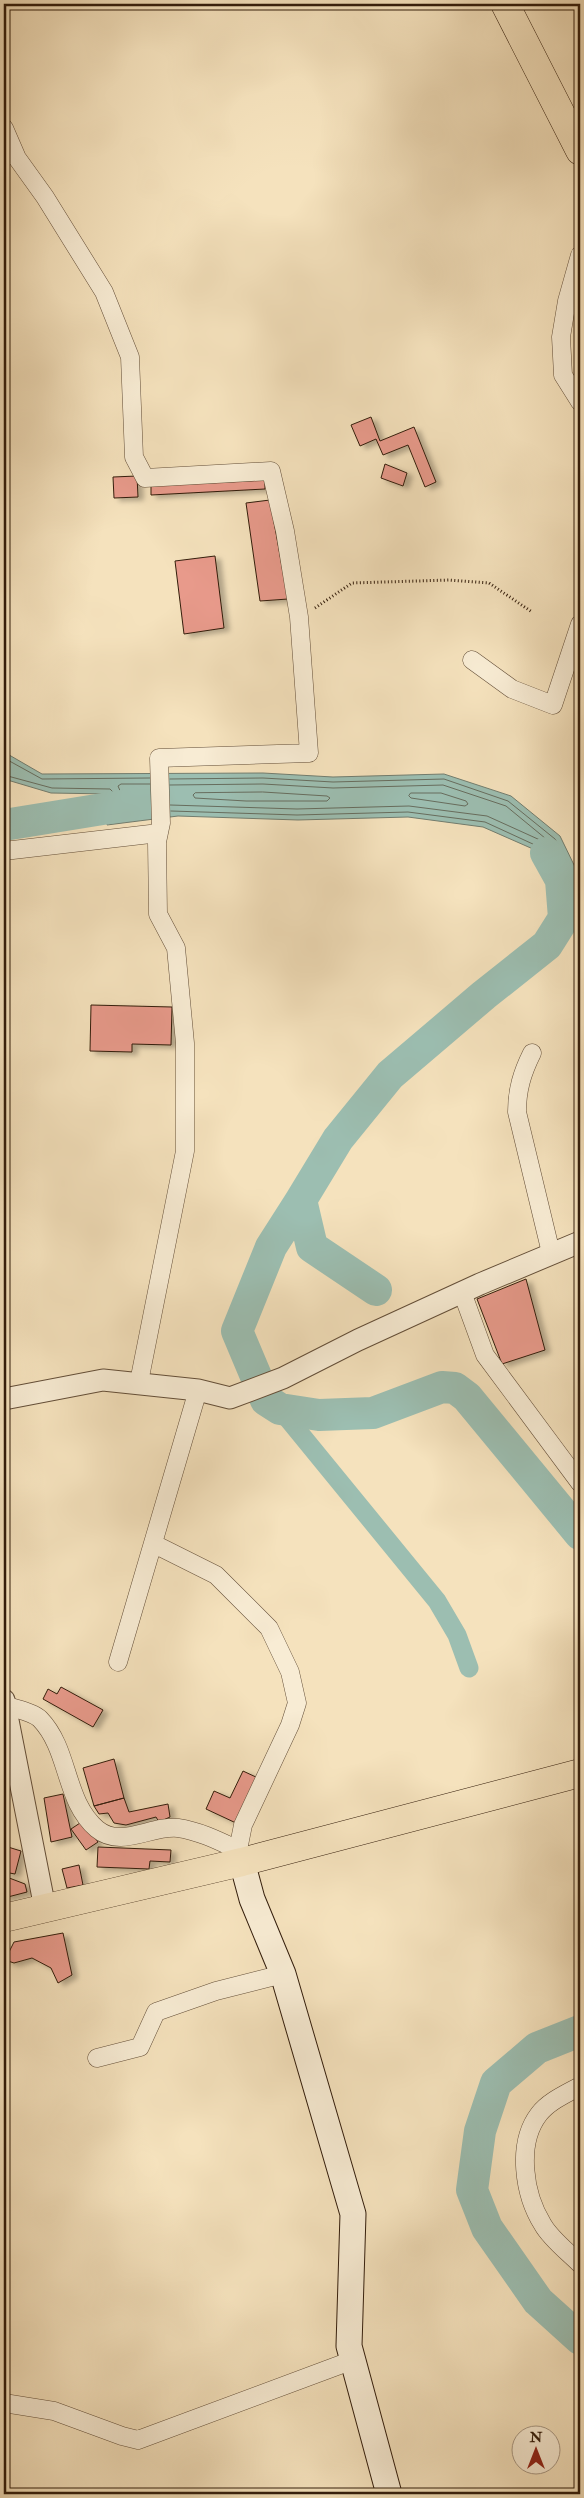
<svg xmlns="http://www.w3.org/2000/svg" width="584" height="2498" font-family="'IM FELL Double Pica',serif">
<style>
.water{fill:#9cbeb1;stroke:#727d6f}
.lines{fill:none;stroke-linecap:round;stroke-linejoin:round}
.shore{stroke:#676d5e;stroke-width:1}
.canal{stroke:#9cbeb1;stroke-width:19}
.river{stroke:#9cbeb1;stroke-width:32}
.building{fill:#e89a8b;stroke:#321c0b;filter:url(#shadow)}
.minor-casing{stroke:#634e38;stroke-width:19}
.tertiary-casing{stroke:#634e38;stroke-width:23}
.secondary-casing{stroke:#321c0b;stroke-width:27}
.primary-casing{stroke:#321c0b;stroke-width:29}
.path{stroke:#321c0b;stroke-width:3;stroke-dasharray:1 2.5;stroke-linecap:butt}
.minor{stroke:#f8ecd4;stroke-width:18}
.tertiary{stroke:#f8ecd4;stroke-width:21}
.secondary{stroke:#f8ecd4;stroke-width:25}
.primary{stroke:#f5e2bd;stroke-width:28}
</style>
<defs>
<filter id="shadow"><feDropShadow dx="5.5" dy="3" stdDeviation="2.5" flood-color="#0004"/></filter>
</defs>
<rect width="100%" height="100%" fill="#f5e2bd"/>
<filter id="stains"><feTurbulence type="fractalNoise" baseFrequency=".004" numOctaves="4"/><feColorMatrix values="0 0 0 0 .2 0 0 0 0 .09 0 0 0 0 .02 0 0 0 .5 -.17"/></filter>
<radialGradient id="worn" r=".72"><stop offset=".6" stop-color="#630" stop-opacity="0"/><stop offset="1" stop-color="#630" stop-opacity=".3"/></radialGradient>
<!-- water -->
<path class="water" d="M4,752l38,22 221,-1 70,4 111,-3 67,22 49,40 16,33 -3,28 -23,-9 -17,-39 -50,-22 -75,-10 -110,3 -120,-4 -71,9 3,-31 -59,-1 -47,-14z"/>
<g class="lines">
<!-- shore -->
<path class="shore" d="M4,758l38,21 108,-1
M4,775l48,13 58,1 5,5 -1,24 37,-4
M170,779l93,-1 70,4 111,-3 64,22 47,38 16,31 -2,17 -3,2 -13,-6 -18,-38 -50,-23 -77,-10 -111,3 -126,-4
M150,784h-29l-3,2 3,7v18l30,-4
M170,785l93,-1 70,4 110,-3 63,21 45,37 13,28v7l-3,2 -3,-2 -18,-38 -53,-24 -78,-10 -112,3 -127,-4
M150,792h-20l-2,8 3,2 19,-2
M263,792l64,4 3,2 -3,3h-81l-51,-3 -2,-3 2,-2z
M411,793h30l25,8 2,3 -3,2 -54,-8 -2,-2z"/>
<!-- canal -->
<path class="canal" d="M280,1409l157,192 20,34 12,33"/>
<!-- river -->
<path class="river" d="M4,825l148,-24
M301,1200l-30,47 -34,84 29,69 14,9 39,6 54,-2 69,-26 13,1 12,9 113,137
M376,1290l-64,-43 -11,-47 37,-61 52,-64 94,-80 63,-50 17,-27 -3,-38 -15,-27
M580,2031l-43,17 -41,35 -16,48 -8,59 15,38 51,73 42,38"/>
</g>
<!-- building -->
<path class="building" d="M371,417l9,24 34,-14 22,55 -11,5 -17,-42 -25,10 -7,-16 -16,7 -9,-21z
M385,464l22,9 -4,13 -22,-8z
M137,476l1,21 -24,1 -1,-21z
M265,480v9l-114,6v-9z
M270,500l18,99 -28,2 -14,-98z
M215,556l9,72 -40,6 -9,-73z
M91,1005l81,2 -1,38 -39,-1v8l-42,-1z
M526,1279l19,71 -43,14 -25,-65z
M61,1687l42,23 -10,17 -50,-28 5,-10 9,5z
M114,1759l10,39 -30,8 -11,-38z
M243,1771l15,7 -22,45 -30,-14 8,-18 16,7z
M63,1794l9,43 -21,5 -7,-44z
M124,1798l5,14 39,-8 2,13 -11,5 -3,-5 -30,8 -12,-2 -6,-10 -9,1 -5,-8z
M83,1821l15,21 -12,8 -15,-21z
M8,1847l13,4 -6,23 -11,-2z
M98,1847l73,3 -1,12 -20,-1 -1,8 -52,-2z
M79,1865l4,20 -16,3 -5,-19z
M4,1876l21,8 2,8 -23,6z
M63,1933l9,42 -14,8 -7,-15 -19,-10 -18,5 -9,-3 9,-18z"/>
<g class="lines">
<defs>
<path id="minor" d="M4,128l13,30 28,39 59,95 26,65 4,100 11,21 126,-7 14,60 14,86 10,136 -150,5 2,65 -4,19 1,72 18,34 9,95v108l-46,231
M580,255l-13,46 -6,36 2,38 17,27
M472,660l40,29 41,16 27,-81
M4,851l155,-18
M532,1053c-10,20 -15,37 -15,59l34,141
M462,1292l23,63 95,128
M154,1544l62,31 53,53 21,44 7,31 -7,22 -47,100 -5,25 4,12
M118,1662l80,-272
M5,1705c10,4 28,7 35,14 30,31 24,82 57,110 24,20 54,-4 81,-1 21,3 41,13 60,22
M97,2058l43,-11 16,-35 60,-21 67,-17
M580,2086c-14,8 -31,15 -41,28 -23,30 -15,81 4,111 8,14 25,27 37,39
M4,2403l50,8 68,25 16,4 215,-80"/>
<path id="tertiary" d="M4,1399l99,-19 95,10 32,8 53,-20 75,-38 122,-56 100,-42
M4,1700l41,208"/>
<path id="secondary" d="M242,1862l10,37 31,75 70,240 -4,132 40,148"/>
<path id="primary" d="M505,4l75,147
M4,1918l238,-56 338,-89"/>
</defs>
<!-- minor casing -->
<use href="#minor" class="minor-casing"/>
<!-- tertiary casing -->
<use href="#tertiary" class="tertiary-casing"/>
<!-- secondary casing -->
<use href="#secondary" class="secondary-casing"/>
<!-- primary casing -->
<use href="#primary" class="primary-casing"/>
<!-- path -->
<path class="path" d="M315,608l37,-25 97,-3 40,3 43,29"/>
<!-- minor -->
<use href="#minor" class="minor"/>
<!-- tertiary -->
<use href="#tertiary" class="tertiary"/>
<!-- secondary -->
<use href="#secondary" class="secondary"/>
<!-- primary -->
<use href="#primary" class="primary"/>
</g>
<!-- margin -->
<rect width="584" height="2498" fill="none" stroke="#f5e2bd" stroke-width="20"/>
<rect x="5" y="5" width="574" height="2488" fill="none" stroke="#321c0b" stroke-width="2.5"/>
<rect x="10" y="10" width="564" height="2478" fill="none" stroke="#321c0b"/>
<!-- north arrow -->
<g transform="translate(536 2450)"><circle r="24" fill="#f8ecd4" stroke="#a99984"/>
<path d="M0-4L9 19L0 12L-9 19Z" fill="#8f2418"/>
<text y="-8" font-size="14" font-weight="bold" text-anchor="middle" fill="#321c0b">N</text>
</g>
<rect width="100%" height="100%" filter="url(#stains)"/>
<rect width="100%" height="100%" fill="url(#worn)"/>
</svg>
